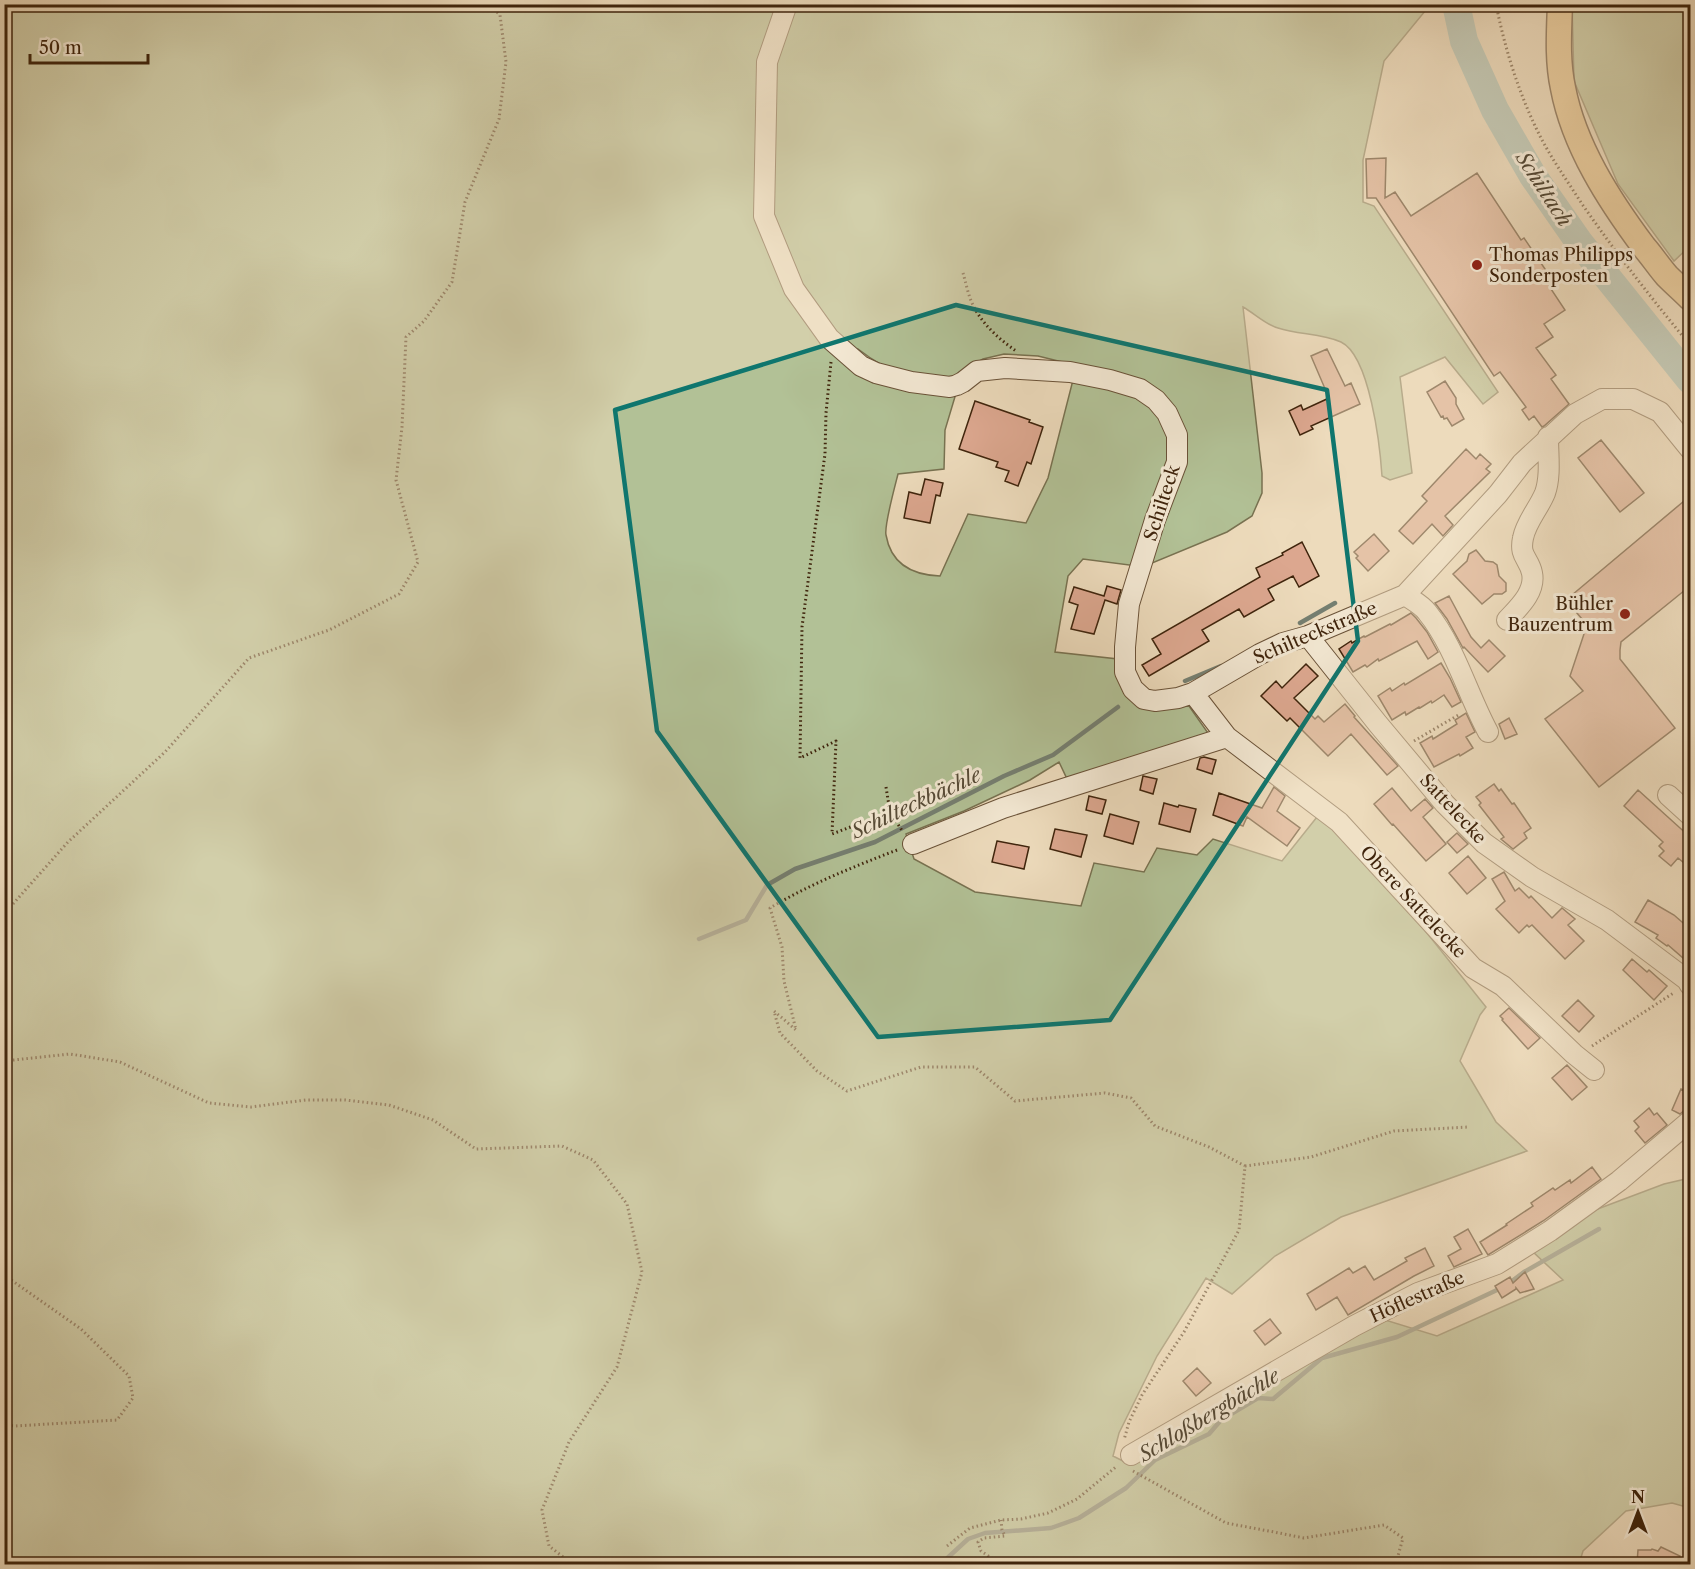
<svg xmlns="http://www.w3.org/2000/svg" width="1695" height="1569" font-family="'Libre Caslon Text',serif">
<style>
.green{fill:#b2c196;stroke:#787251;stroke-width:1.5}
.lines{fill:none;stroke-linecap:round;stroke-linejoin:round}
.stream{stroke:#757f71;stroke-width:4.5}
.river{stroke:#99bbb4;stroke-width:28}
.building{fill:#dca78f;stroke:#3f240c;stroke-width:1.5}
.minor-casing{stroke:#6a5238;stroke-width:22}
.major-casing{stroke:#3f240c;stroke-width:27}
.path{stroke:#3f240c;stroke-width:3;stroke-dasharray:1.5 3;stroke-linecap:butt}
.minor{stroke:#f3e8d3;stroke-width:20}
.major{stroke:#e6be7e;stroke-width:24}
.marked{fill:none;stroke:#0f766e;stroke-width:4.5;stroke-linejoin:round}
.poi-dot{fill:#8f2418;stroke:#f3e8d3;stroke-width:2}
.labels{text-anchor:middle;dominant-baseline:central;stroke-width:6;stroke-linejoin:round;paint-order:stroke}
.poi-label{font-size:18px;fill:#3f240c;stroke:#f3e8d3;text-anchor:start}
.street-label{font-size:18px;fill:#3f240c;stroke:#f3e8d3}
.water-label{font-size:20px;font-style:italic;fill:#564a36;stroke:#f3e8d3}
</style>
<rect width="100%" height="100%" fill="#eddbbc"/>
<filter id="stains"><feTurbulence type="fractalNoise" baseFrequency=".00333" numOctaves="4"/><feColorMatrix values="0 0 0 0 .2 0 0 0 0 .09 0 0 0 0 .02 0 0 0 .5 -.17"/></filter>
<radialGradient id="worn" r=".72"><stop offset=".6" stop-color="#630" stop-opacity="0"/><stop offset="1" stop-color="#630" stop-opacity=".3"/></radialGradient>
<!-- green -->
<path class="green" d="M5,5h1425l-46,56 -21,99v42l11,4 124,186 -15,12 -38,-47 -45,20 12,96 -22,7 -8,-4c-2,-30 -12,-120 -41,-134 -20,-9 -42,-7 -63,-14 -12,-3 -24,-15 -35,-21l19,166v20l-10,23 -25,16 -82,34 34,-94 3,-21 -2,-15 -6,-23 -17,-15 -30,-20 -89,-22 -34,-2 -21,5 -18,10 -4,10c-41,5 -71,-5 -103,-30l-4,18c18,8 36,17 55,21 16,2 32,2 48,2l-12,40 -1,39 -46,5c-3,12 -14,52 -12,61 5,29 27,40 54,41l28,-62 58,9 22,-45 26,-102c20,3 44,7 62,17 21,11 39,39 36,64 -1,13 -7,26 -11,39 -8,23 -16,46 -24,70l-54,-7 -15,17 -13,76 63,7c5,26 12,32 31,50l40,-3 19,27 -14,12 -125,38 -10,-21 -29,18 -66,31 -58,23 8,25 61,33 106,14 13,-43 50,9 13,-24 40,7 16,-16 69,22 39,-49 78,86 87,109 -6,8 -20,46 36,61 31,29 -186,66 -66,39 -43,38 -26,-16 -49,78 -38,77 -6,23 18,9 22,-17 229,-129 55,17 126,-56 -32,-30 64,-40 69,-26 26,-6v330l-18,-5 -46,8 -43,40 -4,13h-1574z
M1572,5h118v241l-16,15 -56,-77 -44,-103z"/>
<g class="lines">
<!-- stream -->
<path class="stream" d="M1300,623l35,-20
M1185,681l36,-15
M699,939l47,-19 21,-35 28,-16 80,-27 129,-66 49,-21 65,-48
M1512,1281l12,-9 75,-43
M942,1564l1,-2 25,-23 17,-6 66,-5 28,-10 47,-30 29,-28 54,-26 12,-14 37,-22 15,1 49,-41 75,-21 100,-47"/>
<!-- river -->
<path class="river" d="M1456,4l8,37 31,69 38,66 46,66 111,138"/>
</g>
<!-- building -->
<path class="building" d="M1386,158l-1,40 10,-6 16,24 66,-43 44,67 3,-2 23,34 1,-1 7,11 -6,4 16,24 -21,14 9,13 -17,11 20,27 -5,4 18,25 -25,22 -2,1 -8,-11 -5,4 -7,-10 4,-3 -26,-35 -6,4 -118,-178h-9l-1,-39z
M1327,349l18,37 6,-3 9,21 -49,22 2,3 -13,6 -11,-24 12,-6 2,5 26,-12 -18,-42z
M1445,381l11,17v6l8,15 -12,7 -5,-8 -3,1 -1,-3 -2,1 -14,-25z
M975,401l55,19 -1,2 14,5 -12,37 -4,-2 -9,24 -13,-5 4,-10 -13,-4 2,-5 -39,-13z
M1601,440l43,53 -24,19 -42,-54z
M1466,449l10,10 4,-5 11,10 -5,5 4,3 -45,44 8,9 -10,11 -11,-12 -19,20 -14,-13 28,-30 -5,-5z
M925,479l18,4 -3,13 -4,-1 -6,28 -26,-5 5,-26 12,3z
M1690,496v90l-69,56 -1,8v9l55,69 -76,59 -54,-68 38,-28 -13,-15 17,-51 -21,-25z
M1374,534l15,17 -21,20 -12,-13 2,-2 -4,-4z
M1302,542l17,34 -20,11 -6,-11 -25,13 6,11 -30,17 -5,-8 -37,21 7,11 -60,35 -7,-11 19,-11 -9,-15 108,-62 -4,-9 27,-13 -1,-2z
M1476,550l9,11 8,1 4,3 2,11 7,7v8l-4,3h-8l-12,10 -29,-30 14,-13 2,-7z
M1107,586l14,4 -4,14 -12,-4 -11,34 -23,-5 7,-24 -9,-3 5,-15 30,9z
M1449,596l22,41 10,11 8,-8 16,16 -17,16 -24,-25 -1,1 -16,-29 -12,-16z
M1411,613l5,5 11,14 11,20 -10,7 -11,-18 -38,20 -1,-2 -11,8 -2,-2 -12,7 -14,-23 12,-8 1,2 12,-7 1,1 25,-13 1,1z
M1441,663l9,15 11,24 -9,5 -8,-12 -12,8 -1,-2 -11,7 -1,-1 -13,8 -1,-3 -13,8 -14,-24 12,-8 2,3 12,-8 1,2z
M1306,664l12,12 -24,22 21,21 3,-3 6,6 21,-18 10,12 -1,1 44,49 -11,9 -36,-41 -23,22 -38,-38 -3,3 -26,-25 15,-15 6,7z
M1466,713l9,19 -9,5 7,11 -13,8 -1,-2 -25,13 -14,-24 12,-7 1,3 24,-15 -2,-4z
M1509,718l8,16 -12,5 -6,-15z
M1204,757l12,3 -4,14 -15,-5 3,-11z
M1143,776l14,3 -4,15 -13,-4z
M1494,784l5,7 2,-2 11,15 2,-1 17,25 -7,5 3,5 -14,11 -12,-10 3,-2 -25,-32 2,-2 -5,-6z
M1274,787l11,9 -8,15 23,17 -13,18 -40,-29 -4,9 -30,-11 6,-22 43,15z
M1392,788l19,23 14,-12 8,9 -10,9 23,27 -20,17 -33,-37 -1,1 -18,-21z
M1638,790l52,47v31l-12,-10 -7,8 -12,-10 5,-5 -5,-5 4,-4 -39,-36z
M1089,796l17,4 -4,14 -16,-4z
M1164,803l14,4 1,-2 17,4 -6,23 -31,-8z
M1110,814l29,8 -6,22 -29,-8z
M1055,829l32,6 -6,22 -31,-8z
M1457,833l11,11 -11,9 -10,-11z
M997,841l32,6 -5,22 -32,-7z
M1468,856l18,22 -19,16 -18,-21z
M1504,872l11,19 4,-3 10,10 2,-2 21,22 10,-10 13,11 -7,6 16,16 -19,18 -33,-34 -3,2 -2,-2 -8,8 -23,-24 9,-8 -13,-22z
M1648,900l26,15 16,14v35l-22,-19 -1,1 -11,-8 2,-3 -23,-13z
M1632,959l15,13 2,-2 18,16 -13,14 -31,-30z
M1578,1000l16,16 -15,16 -17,-16z
M1509,1008l31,30 -12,11 -26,-29 1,-1 -3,-3z
M1567,1065l20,22 -15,13 -20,-22z
M1681,1089l9,4v16l-3,-1 -7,6 -8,-4z
M1649,1108l5,7 3,-2 10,12 -22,18 -10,-12 4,-4 -5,-6z
M1592,1167l9,12 -58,42 -55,34 -8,-13 27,-17 -1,-1 27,-18 -2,-3 22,-15 2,2 15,-10 1,3z
M1468,1229l14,25 -28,13 -6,-11 13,-7 -7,-12z
M1425,1248l9,18 -20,10 -66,39 -11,-18 -21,13 -9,-16 42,-26 4,5 12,-7 9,14 33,-19 -2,-3z
M1525,1272l9,17 -14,4 -4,-5v1l-14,9 -7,-12 15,-9 3,6z
M1270,1319l11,14 -16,12 -11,-14z
M1197,1368l14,15 -15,13 -13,-15z
M1661,1547l19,9 -2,4 9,4 -50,-1 1,-13h13l1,-1 6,2z"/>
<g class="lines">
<defs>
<path id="minor" d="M787,4l-20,58 -3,154 30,73 35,49 32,28 15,7 35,9 39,5 7,-2 6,-3 14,-11 28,-3 65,4 40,8 30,9 16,11 11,13 10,22v27l-22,58 -26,84 -4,43v25l8,17 11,10 11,2 23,-3 15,-5 67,-39 23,-11 25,-7 97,-41 93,-101 24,-31 53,-49 27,-15h31l27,13 30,37
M1405,595c7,5 17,10 22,17 28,35 40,81 61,120
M1507,620c11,-12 29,-28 25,-47 -3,-15 -13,-16 -9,-35 3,-16 16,-30 22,-45 6,-17 3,-38 3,-56
M1308,636l70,88 67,80 39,39 48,34 75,43 80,60 3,5
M1193,693l34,44 112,85 134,146 30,18 71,68 20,16
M1668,795l22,20
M913,844l90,-36 224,-71
M1131,1455l223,-129 64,-33 79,-29 53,-33 69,-50 71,-60"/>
<path id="major" d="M1560,4c-1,28 -3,56 3,84 11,58 46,112 81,159 8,9 15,20 23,29 8,8 16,15 23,22"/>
</defs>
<!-- minor casing -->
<use href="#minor" class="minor-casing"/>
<!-- major casing -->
<use href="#major" class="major-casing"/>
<!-- path -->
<path class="path" d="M1496,4c9,46 24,93 45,134 12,23 27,44 41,66 34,49 70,95 108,141
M963,273c3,10 5,22 10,32 9,19 26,34 43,46
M831,362l-5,51 -1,41 -23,173 -2,131 36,-17 -4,93 58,-22
M1414,741l46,-27
M886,787l4,25 13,20
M897,850c-44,17 -87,34 -127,58l12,39 2,34 12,49 -22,-19 6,22 37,38 30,20 74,-24h54l40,34 90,-8 26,5 24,28 54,21 36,19 -6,64 -55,102 -42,63 -13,27 -5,18
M4,914l64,-72 97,-90 84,-94 80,-28 70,-36 19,-32 -22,-82 6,-53 4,-90 18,-16 28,-39 13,-80 34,-83 7,-57 -6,-47 -12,-11
M1592,1046l83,-54
M4,1061l66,-7 50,8 89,41 42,4 55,-7h39l44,5 44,15 43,29 86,-3 31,14 34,44 15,68 -25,95 -48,75 -27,68 7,36 23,18
M1245,1166l66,-9 83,-26 75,-4
M4,1275l77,54 48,47 4,22 -16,22 -102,6 -11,-1
M1133,1471l93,52 48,9 30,6 80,-13 19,13 -7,25 -3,1
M947,1546l23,-18 31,-8 20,-1 27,-6 29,-14 40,-33
M1000,1564l-19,-13 -3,-9 6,-4 21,-2 -3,-6 -1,-10"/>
<!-- minor -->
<use href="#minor" class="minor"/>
<!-- major -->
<use href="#major" class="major"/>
</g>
<!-- marked area -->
<path d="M0 0H1695V1569H0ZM956,305l371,85 31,251 -248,379 -232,17 -221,-306 -42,-321z" fill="#eddbbc" fill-opacity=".55" fill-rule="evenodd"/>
<path class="marked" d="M956,305l371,85 31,251 -248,379 -232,17 -221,-306 -42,-321z"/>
<!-- markers -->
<g class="poi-dot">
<circle cx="1477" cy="265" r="6"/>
<circle cx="1625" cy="614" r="6"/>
</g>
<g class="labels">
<!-- poi labels -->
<g class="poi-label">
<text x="1489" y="255">Thomas Philipps<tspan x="1489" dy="21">Sonderposten</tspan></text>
<text x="1613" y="604" text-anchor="end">Bühler<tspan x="1613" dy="21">Bauzentrum</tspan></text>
</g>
<!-- street labels -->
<g class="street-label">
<text transform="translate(1162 503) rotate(-72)">Schilteck</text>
<text transform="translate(1315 633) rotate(-23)">Schilteckstraße</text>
<text transform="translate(1453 809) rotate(47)">Sattelecke</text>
<text transform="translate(1413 902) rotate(47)">Obere Sattelecke</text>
<text transform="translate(1417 1297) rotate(-24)">Höflestraße</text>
</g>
<!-- water labels -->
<g class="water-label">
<text transform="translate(1544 189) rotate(57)">Schiltach</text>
<text transform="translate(916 803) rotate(-25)">Schilteckbächle</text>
<text transform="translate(1209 1415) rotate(-31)">Schloßbergbächle</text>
</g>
</g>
<!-- margin -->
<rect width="1695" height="1569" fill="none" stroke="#eddbbc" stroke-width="24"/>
<rect x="6" y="6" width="1683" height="1557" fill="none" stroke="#3f240c" stroke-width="3"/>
<rect x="12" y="12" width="1671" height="1545" fill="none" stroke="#3f240c" stroke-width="1.5"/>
<!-- north arrow -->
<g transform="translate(1638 1512)" stroke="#f3e8d3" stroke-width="4.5" paint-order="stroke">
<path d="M0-4.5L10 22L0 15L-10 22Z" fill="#3f240c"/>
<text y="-9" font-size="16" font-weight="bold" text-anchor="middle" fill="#3f240c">N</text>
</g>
<!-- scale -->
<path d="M30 54v9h118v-9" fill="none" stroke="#3f240c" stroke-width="3"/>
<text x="39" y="54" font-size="18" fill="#3f240c" stroke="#f3e8d3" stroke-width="4.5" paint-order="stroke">50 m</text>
<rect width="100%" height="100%" filter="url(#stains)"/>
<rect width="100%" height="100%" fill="url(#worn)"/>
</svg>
